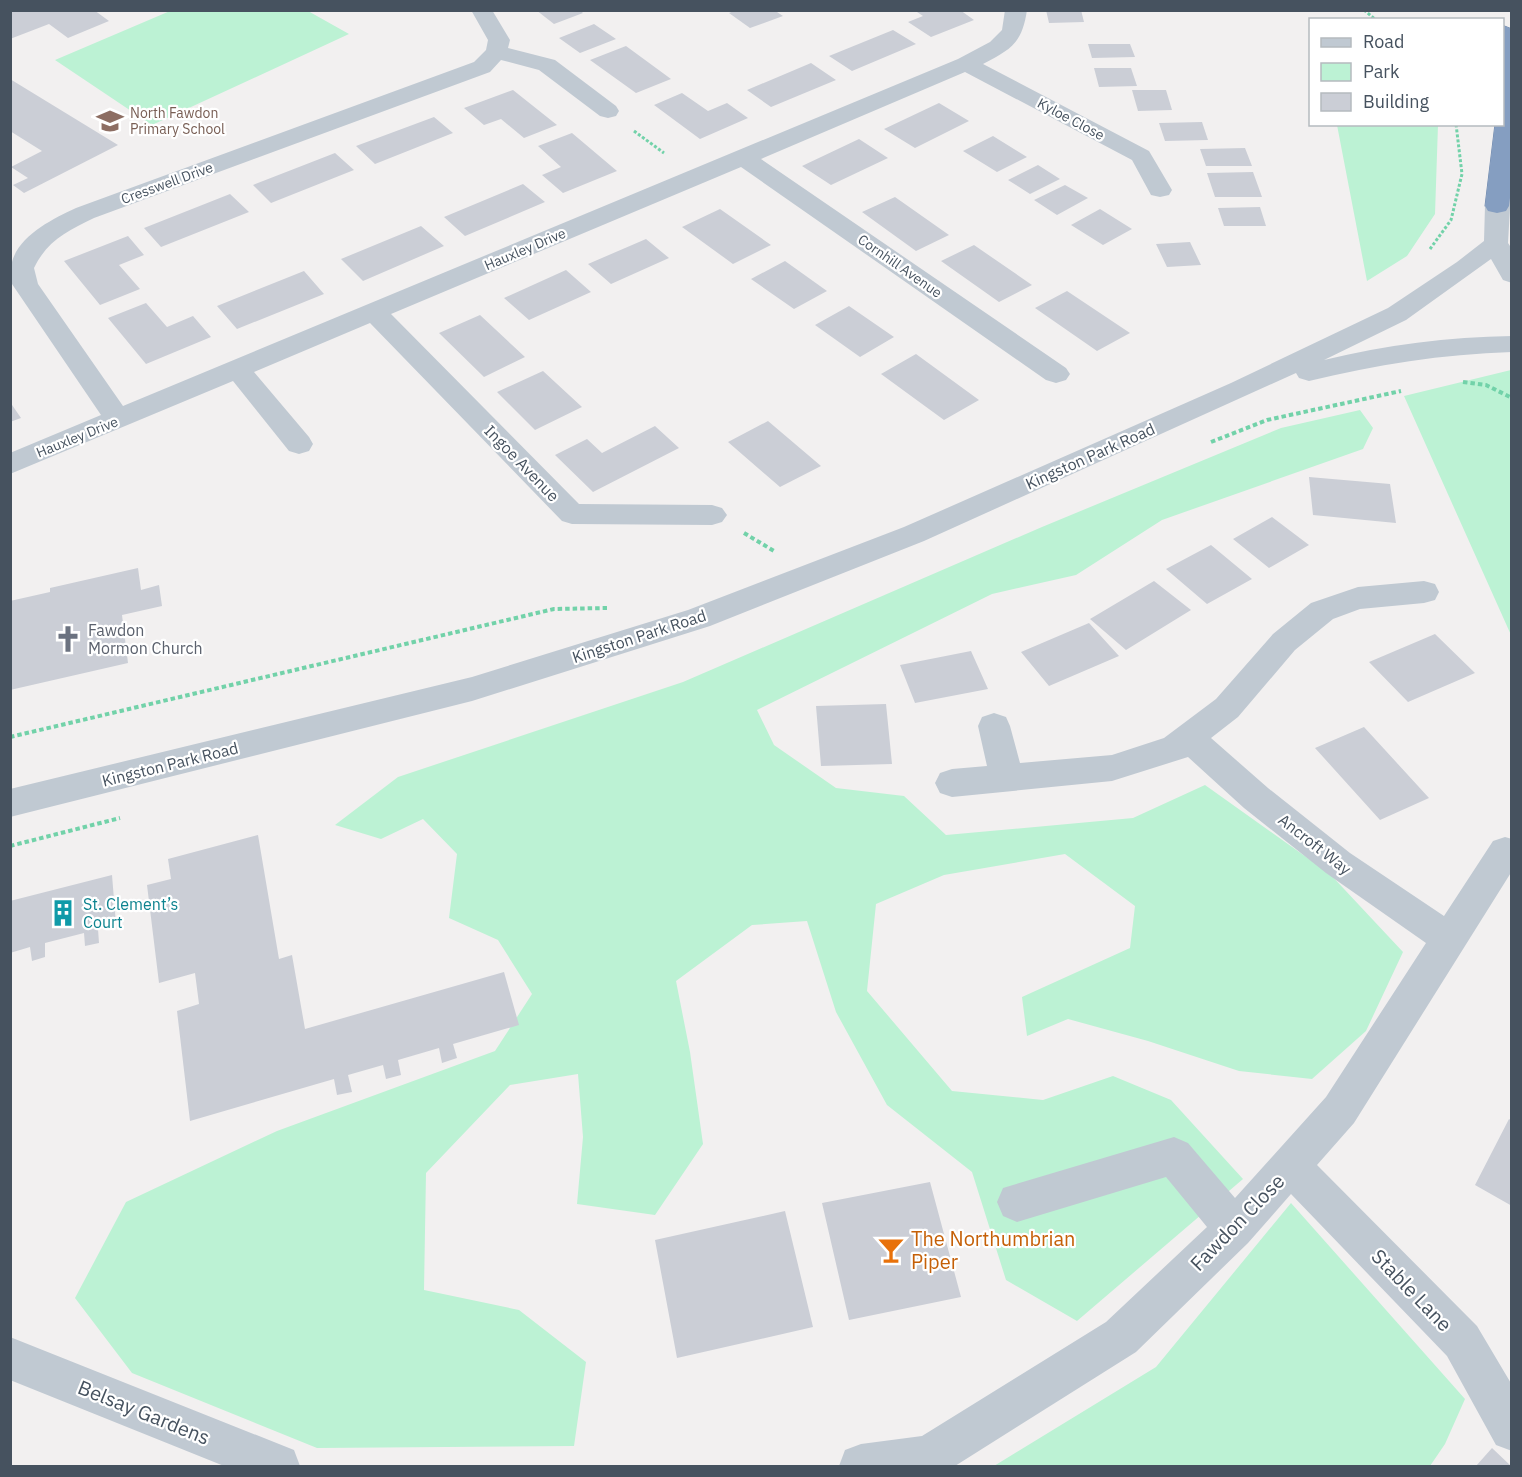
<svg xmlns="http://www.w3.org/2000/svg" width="1522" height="1477" font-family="'IBM Plex Sans',sans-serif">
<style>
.green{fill:#bcf2d4}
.building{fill:#cbced6}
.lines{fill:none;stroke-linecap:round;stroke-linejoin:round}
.highway-casing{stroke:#7089ad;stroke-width:1}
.path-far1{stroke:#72d2a9;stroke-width:3;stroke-dasharray:3 2;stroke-linecap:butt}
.path{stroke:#72d2a9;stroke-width:4;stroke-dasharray:4.5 3;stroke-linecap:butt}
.minor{fill:#c0c9d2;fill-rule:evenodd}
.highway{fill:#859ec1;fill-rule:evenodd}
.labels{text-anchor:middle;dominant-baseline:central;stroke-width:4.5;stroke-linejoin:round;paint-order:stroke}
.far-education-label{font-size:14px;fill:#785e54;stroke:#fff;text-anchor:start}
.far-street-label{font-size:14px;fill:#46525f;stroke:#fff}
.street-label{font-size:16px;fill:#46525f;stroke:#fff}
.worship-label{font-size:16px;fill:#5b616d;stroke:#fff;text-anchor:start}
.culture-label{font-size:16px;fill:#0d838f;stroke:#fff;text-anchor:start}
.near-street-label{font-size:20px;fill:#46525f;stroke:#fff}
.near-food-label{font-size:20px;fill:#c56008;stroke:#fff;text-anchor:start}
</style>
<rect width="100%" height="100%" fill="#f2f0f0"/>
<!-- green -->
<path class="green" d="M170,11h138l41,23 -197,91 -97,-65z
M1337,125h101l-3,89 -28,42 -40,25z
M1511,370h1l-1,265 -107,-239z
M1360,410l13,18 -10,21 -201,71 -86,55 -84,19 -235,116 17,35 62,43 68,8 42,39 187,-17 72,-33 125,89 73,78 -37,79 -54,48 -73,-8 -91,-30 -80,-22 -41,17 -5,-39 108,-49 5,-42 -70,-52 -121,21 -68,29 -9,87 85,100 91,9 70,-24 58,24 72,79 -166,142 -71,-41 -34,-108 -85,-67 -51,-93 -29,-91 -55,4 -76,56 14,71 13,92 -48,71 -78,-11 6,-67 -5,-63 -68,11 -84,88 -2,117 95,20 67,52 -12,84 -257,2 -185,-75 -57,-75 51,-96 151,-71 218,-80 37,-57 -34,-54 -49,-22 8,-64 -34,-35 -42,20 -46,-14 63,-48 285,-95 359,-155 239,-99z
M1291,1203l174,196 -20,45 -15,22h-436l162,-99z"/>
<!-- building -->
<path class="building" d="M10,10h84l15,11 -41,17 -19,-14 -39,15z
M536,10h44l3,3 -29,11z
M736,10h38l9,6 -33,12 -21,-15z
M914,10h46l14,10 -43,17 -23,-15 15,-6z
M1046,10h35l3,12 -35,1z
M594,24l22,15 -36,14 -21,-15z
M893,30l23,14 -64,27 -23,-15z
M1088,44h42l5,13 -43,1z
M626,46l45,33 -35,14 -46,-33z
M811,63l25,17 -65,27 -24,-17z
M1094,68h37l6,18 -38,1z
M10,79l108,66 -94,48 -11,-8 15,-7 -17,-11 31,-16 -32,-20z
M513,90l44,35 -33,13 -23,-19 -17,6 -20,-17z
M1132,90h34l6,20 -34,1z
M682,93l26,18 19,-8 21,15 -48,21 -46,-34z
M939,103l30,18 -54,27 -31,-19z
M434,117l19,16 -78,31 -19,-18z
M1202,122l6,18 -43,1 -6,-18z
M572,133l45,38 -54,22 -21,-18 19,-8 -23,-21z
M993,136l34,21 -30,15 -34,-21z
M859,139l29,19 -57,27 -29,-19z
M1245,148l7,18h-46l-6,-17z
M335,153l19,17 -83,33 -18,-18z
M1038,165l22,14 -30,15 -22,-14z
M1253,172l9,25h-47l-8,-24z
M523,184l22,18 -80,34 -21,-19z
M1065,185l23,13 -31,17 -23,-15z
M230,194l19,18 -88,35 -17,-19z
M895,197l54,38 -33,16 -54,-39z
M1260,207l6,19h-42l-6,-18z
M720,209l51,36 -38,19 -51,-37z
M1100,209l32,20 -29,16 -32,-20z
M421,226l23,20 -81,35 -22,-22z
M128,236l16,19 -25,10 21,24 -40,16 -36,-44z
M646,239l23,19 -58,26 -23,-20z
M1190,242l11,23 -34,2 -11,-23z
M974,245l58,40 -33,17 -58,-41z
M785,261l42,30 -33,18 -43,-30z
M566,270l25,22 -62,28 -25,-22z
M304,271l20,23 -87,35 -20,-23z
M1067,291l63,42 -33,18 -62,-43z
M146,303l21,24 26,-11 18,21 -65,27 -38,-46z
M849,306l45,31 -34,20 -45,-32z
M480,315l45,42 -41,20 -45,-44z
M916,354l63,46 -35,20 -63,-46z
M543,371l39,36 -47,23 -38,-38z
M10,402l11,16 -11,4z
M768,421l53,45 -41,21 -52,-45z
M655,426l24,22 -86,44 -38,-37 32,-16 15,14z
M1309,477l81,7 6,39 -83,-8z
M1272,517l37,28 -40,23 -36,-29z
M1211,545l41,34 -45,25 -41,-35z
M138,568l3,22 18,-5 3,21 -40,9 6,48 -118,27v-89l40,-9v-4z
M1154,581l37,29 -65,40 -36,-31z
M1089,623l30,33 -70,30 -28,-34z
M1435,634l40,39 -67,29 -39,-40z
M971,651l17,38 -73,14 -15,-38z
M886,704l6,60 -71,2 -5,-60z
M1364,727l65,71 -49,22 -65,-72z
M258,835l21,124 13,-4 13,74 199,-57 15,53 -66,19 4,14 -15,5 -3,-15 -41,12 3,15 -15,4 -3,-14 -35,10 4,17 -15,3 -3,-16 -144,42 -13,-110 22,-7 -4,-31 -36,10 -12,-98 24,-6 -3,-20z
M112,875l4,49 -18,5 1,14 -14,3 -1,-13 -39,10v14l-13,4 -2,-14 -20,6v-52z
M1509,1119l3,2v85l-37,-21z
M930,1182l31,115 -112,23 -27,-117z
M785,1211l28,116 -136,31 -22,-118z
M1492,1448l19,18h-35z"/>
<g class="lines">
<defs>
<path id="highway" d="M1502,25l10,4v153l-3,24 -3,5 -9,2 -9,-2 -3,-5 10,-82h7z"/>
</defs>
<!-- highway casing -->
<use href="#highway" class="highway-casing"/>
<!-- path-far1 -->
<path class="path-far1" d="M1364,10l12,10
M634,131l30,22
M1430,249l21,-29 11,-46 -6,-50"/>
<!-- path -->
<path class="path" d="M1463,382l23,3 26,13
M1211,442l56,-22 134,-29
M744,533l30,18
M10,737l544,-128 53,-1
M10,846l110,-28"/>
<!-- minor -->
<path class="minor" d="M471,10h21l18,30 -2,8 47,12 61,46 3,5 -3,5 -8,2 -8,-2 -61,-46 -38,-10 -11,12 -396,146c-27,13 -47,23 -60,50l4,16 85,122 835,-347 32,-17 12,-12 3,-20h22c-5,34 -16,39 -44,54l166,87 23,39 -3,5 -9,2 -9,-2 -19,-35 -167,-88 -204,87 305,209 4,6 -4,6 -10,3 -10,-3 -305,-213 -350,147 188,190 133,1 10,3 5,7 -5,7 -10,3 -140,-1 -10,-3 -192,-198 -116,49 55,65 4,7 -4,7 -10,3 -10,-3 -56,-70 -223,93v-21l91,-38 -89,-131c-10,-40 34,-62 64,-76l398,-146 12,-12 2,-10z
M1512,174l-4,69 4,6v34l-9,-3 -12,-21 -85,61 -82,40c62,-15 124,-23 188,-24v16c-70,2 -136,13 -203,29l-10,-3 -3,-5 -372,168 -214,85 -238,75 -462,116v-28l462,-112 216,-67 216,-83 327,-144 157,-75 69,-46 27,-21 1,-35 19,-30z
M1424,581l11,3 4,8 -4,8 -11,3 -64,6 -27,10 -38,31 -57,67 -27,21 57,50 82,65 94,63 49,-75 12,-4 7,2v32l-158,252 -37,42 160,161 35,59v66l-16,-6 -49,-89 -156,-162 -43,49 -112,109 -181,114h-116l6,-16 16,-6 61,-8 184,-114 101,-95 -41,-50 -149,45 -14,-6 -6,-14 6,-14 171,-51 14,6 47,55 91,-101 100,-154 -100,-70 -82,-65 -56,-51 -76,24 -160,16 -12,-4 -5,-10 5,-10 12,-4 35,-3 -9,-40 4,-9 12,-4 12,4 4,9 10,37 92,-8 52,-17 52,-39 57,-65 38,-31 47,-16z
M10,1337l284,113 6,16h-76l-214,-86z"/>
<!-- highway -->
<use href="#highway" class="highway"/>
</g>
<!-- icons -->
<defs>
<symbol id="school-bare" viewBox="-9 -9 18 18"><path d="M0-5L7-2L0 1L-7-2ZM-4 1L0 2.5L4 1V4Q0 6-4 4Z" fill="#8d6e63" stroke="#fff" stroke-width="2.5" paint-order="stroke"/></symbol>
<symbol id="church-bare" viewBox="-9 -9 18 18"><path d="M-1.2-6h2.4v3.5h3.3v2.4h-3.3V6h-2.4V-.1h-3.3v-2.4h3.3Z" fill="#6b7280" stroke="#fff" stroke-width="2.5" paint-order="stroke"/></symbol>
<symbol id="building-bare" viewBox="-9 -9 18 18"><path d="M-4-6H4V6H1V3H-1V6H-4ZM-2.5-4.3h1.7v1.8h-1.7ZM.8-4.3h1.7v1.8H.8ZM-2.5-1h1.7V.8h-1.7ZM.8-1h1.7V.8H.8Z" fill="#0f9aa8" stroke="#fff" stroke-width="2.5" paint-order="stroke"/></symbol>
<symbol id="bar-bare" viewBox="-9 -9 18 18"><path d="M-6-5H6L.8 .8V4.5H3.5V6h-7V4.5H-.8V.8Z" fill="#e8710a" stroke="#fff" stroke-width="2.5" paint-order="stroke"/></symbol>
</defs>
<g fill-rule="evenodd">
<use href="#school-bare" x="91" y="102" width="38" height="38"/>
<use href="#church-bare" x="49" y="620" width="38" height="38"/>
<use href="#building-bare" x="44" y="894" width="38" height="38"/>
<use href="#bar-bare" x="872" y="1231" width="38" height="38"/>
</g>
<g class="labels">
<!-- far-education labels -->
<g class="far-education-label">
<text x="130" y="113">North Fawdon<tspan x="130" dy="16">Primary School</tspan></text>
</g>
<!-- far-street labels -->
<g class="far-street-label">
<text transform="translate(1071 119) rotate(28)">Kyloe Close</text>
<text transform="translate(167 183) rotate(-20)">Cresswell Drive</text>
<text transform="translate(525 249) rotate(-23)">Hauxley Drive</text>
<text transform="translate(900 266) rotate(35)">Cornhill Avenue</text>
<text transform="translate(77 437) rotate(-22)">Hauxley Drive</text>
</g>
<!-- street labels -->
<g class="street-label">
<text transform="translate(1090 456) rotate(-24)">Kingston Park Road</text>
<text transform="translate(522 463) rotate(46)">Ingoe Avenue</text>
<text transform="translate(639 636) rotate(-18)">Kingston Park Road</text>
<text transform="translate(170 764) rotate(-14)">Kingston Park Road</text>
<text transform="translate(1315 844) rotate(38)">Ancroft Way</text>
</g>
<!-- worship labels -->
<g class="worship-label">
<text x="88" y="630">Fawdon<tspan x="88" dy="18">Mormon Church</tspan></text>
</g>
<!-- culture labels -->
<g class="culture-label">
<text x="83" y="904">St. Clement’s<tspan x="83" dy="18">Court</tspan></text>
</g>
<!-- near-street labels -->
<g class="near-street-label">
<text transform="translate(1237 1222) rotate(-46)">Fawdon Close</text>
<text transform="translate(1412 1290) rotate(46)">Stable Lane</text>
<text transform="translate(144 1412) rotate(22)">Belsay Gardens</text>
</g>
<!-- near-food labels -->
<g class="near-food-label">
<text x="911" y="1238">The Northumbrian<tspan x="911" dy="23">Piper</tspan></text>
</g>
</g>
<!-- border -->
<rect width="1522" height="1477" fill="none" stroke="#46525f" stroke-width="24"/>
<!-- legend -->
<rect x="1309" y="18" width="195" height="108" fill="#ffffff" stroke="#b5babf" stroke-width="1.5"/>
<rect x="1321" y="38" width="30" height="9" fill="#c0c9d2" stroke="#b5babf" stroke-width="1.5"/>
<text x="1363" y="48" font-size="18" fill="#46525f">Road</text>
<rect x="1321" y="63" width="30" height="18" fill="#bcf2d4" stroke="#b5babf" stroke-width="1.5"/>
<text x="1363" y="78" font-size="18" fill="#46525f">Park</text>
<rect x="1321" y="93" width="30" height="18" fill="#cbced6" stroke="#b5babf" stroke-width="1.5"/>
<text x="1363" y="108" font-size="18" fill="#46525f">Building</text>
</svg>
